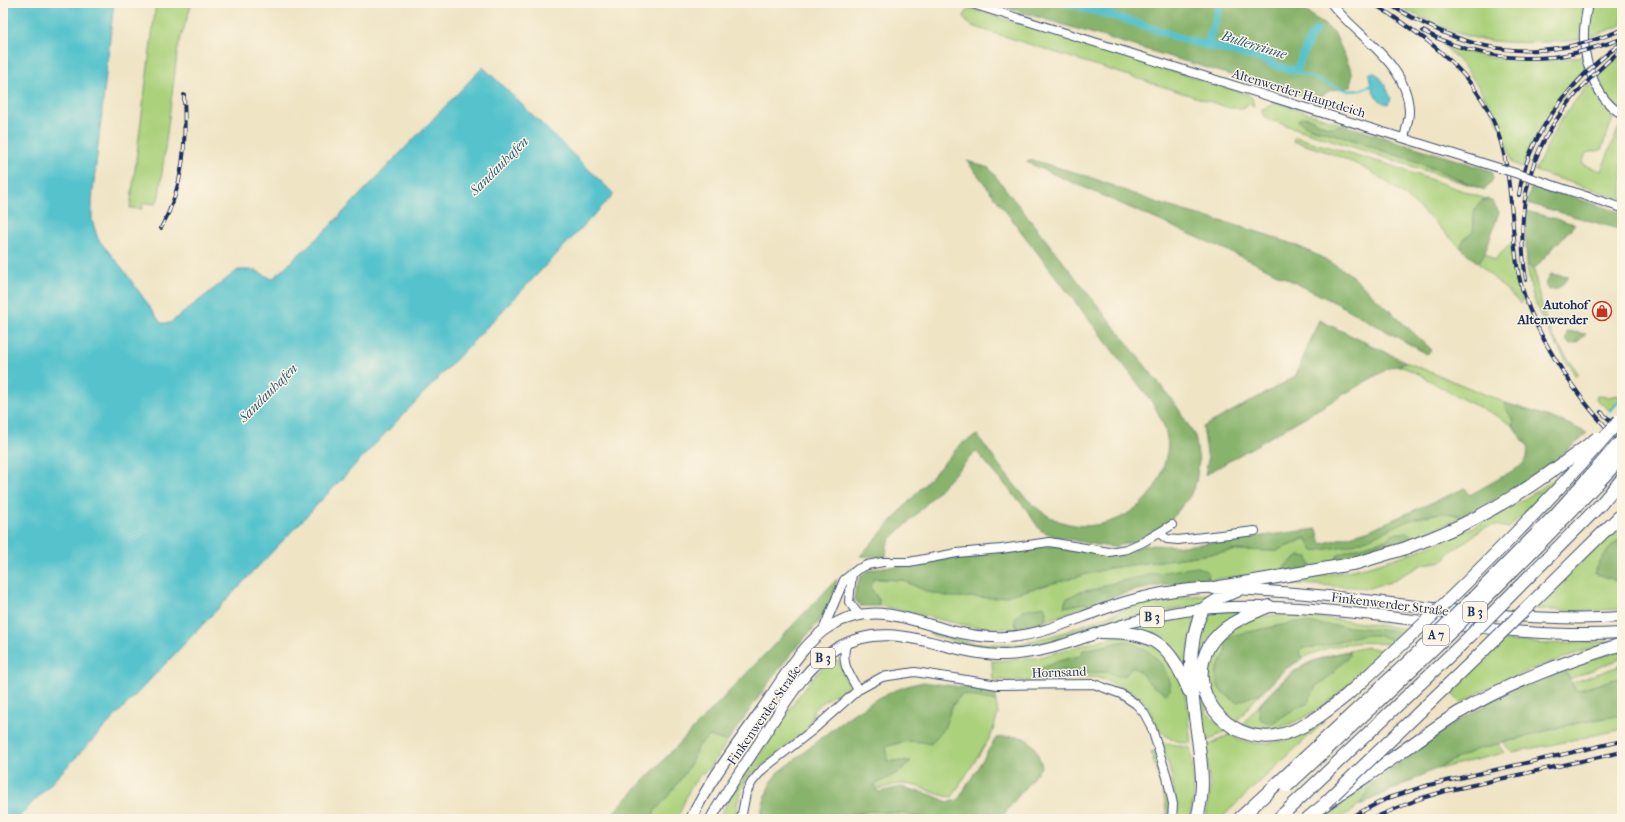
<svg xmlns="http://www.w3.org/2000/svg" width="1625" height="822" font-family="'IM FELL French Canon',serif">
<style>
.green{fill:#abd17c;stroke:#63806d}
.forest{fill:#88b36c;stroke:#527165}
.water{fill:#56c3cc;stroke:#387995}
.lines{fill:none;stroke-linecap:round;stroke-linejoin:round}
.stream{stroke:#56c3cc;stroke-width:2.5}
.canal{stroke:#56c3cc;stroke-width:8}
.minor-casing{stroke:#3b4a6d;stroke-width:10}
.major-casing{stroke:#3b4a6d;stroke-width:12}
.highway-casing{stroke:#3b4a6d;stroke-width:14}
.minor{stroke:#fff;stroke-width:8}
.major{stroke:#fff;stroke-width:10}
.highway{stroke:#fff;stroke-width:12}
.rail-casing{stroke:#1b2f5e;stroke-width:4}
.rail{stroke:#fcf5e5;stroke-width:2.5;stroke-dasharray:8;stroke-linecap:butt}
.minor-bridge-casing{stroke:#3b4a6d;stroke-width:10;stroke-linecap:butt}
.highway-bridge-casing{stroke:#3b4a6d;stroke-width:14;stroke-linecap:butt}
.minor-bridge{stroke:#fff;stroke-width:8}
.highway-bridge{stroke:#fff;stroke-width:12}
.labels{text-anchor:middle;dominant-baseline:central;stroke-width:3;stroke-linejoin:round;paint-order:stroke}
.shield{fill:#fcf5e5;stroke:#5e6a86;stroke-width:1}
.shield-label{font-size:12px;font-weight:bold;fill:#1b2f5e}
.street-label{font-size:13px;fill:#1b2f5e;stroke:#fcf5e5}
.poi-label{font-size:13px;font-weight:bold;fill:#1b2f5e;stroke:#fcf5e5;text-anchor:end}
.water-label{font-size:14px;font-style:italic;fill:#2d5b7f;stroke:#fcf5e5}
</style>
<rect width="100%" height="100%" fill="#fcf5e5"/>
<filter id="ink" filterUnits="userSpaceOnUse"><feTurbulence type="fractalNoise" baseFrequency=".025" numOctaves="2"/><feDisplacementMap in="SourceGraphic" scale="8" xChannelSelector="R" yChannelSelector="G"/><feConvolveMatrix kernelMatrix="1 2 1 2 8 2 1 2 1" color-interpolation-filters="sRGB"/></filter>
<filter id="wash" filterUnits="userSpaceOnUse"><feTurbulence type="fractalNoise" baseFrequency=".012" numOctaves="4" result="noise"/><feDisplacementMap in="SourceGraphic" scale="16" xChannelSelector="R" yChannelSelector="G"/><feGaussianBlur stdDeviation="0.9" result="paint"/><feColorMatrix in="noise" values="0 0 0 0 0 0 0 0 0 0 0 0 0 0 0 0 0 1.4 0 .05"/><feComposite in="paint" operator="in"/></filter>
<g filter="url(#wash)">
<rect width="100%" height="100%" fill="#efe4c4"/>
<!-- green -->
<path class="green" d="M156,3h36l-14,44 -19,149 -3,8 -13,-1 -1,6 -12,-1z
M1404,3h218v22c-12,4 -25,10 -38,13 -12,4 -27,4 -39,4 -62,3 -91,-6 -144,-35z
M972,9l275,85 5,4 2,8 -6,-2 -6,4h-12l-258,-82 -6,-5 -2,-5 4,-6z
M1444,46c46,14 91,19 139,10l3,13c-28,32 -49,57 -63,99l-11,-5c-12,-44 -34,-86 -68,-117z
M1622,53v57l-13,-8 -12,-27z
M1589,83l18,26 7,7 -13,34 -15,3 -4,11 19,7 21,-51v79l-87,-28 23,-47z
M1277,103l67,22 -14,3 -11,-5 -9,5 32,8 35,13 38,12 70,29 -218,-71 -4,-4 -1,-6z
M1295,137l91,27 103,36h-6l-10,19 1,9 -2,6 -11,9 1,6c-29,-28 -59,-59 -94,-79 -24,-13 -49,-21 -75,-29z
M1512,243l3,32 8,26 -2,3 -43,-41 7,-10 9,7z
M1527,265l7,4c4,25 10,53 23,74 7,11 15,21 22,31l-3,2c-16,-25 -32,-49 -42,-77 -4,-11 -5,-23 -7,-34z
M1406,362l100,41 -1,4 7,11 1,8c-17,-13 -41,-21 -60,-32 -18,-9 -34,-23 -55,-28z
M1616,395l5,2 -12,13 -13,-11 1,-3 12,1z
M1565,471l1,1 -57,56 -14,-3 -11,3 -34,24 -7,9 -20,3 -35,19 -19,5 -89,-5c31,-6 63,-10 93,-18 69,-20 135,-50 192,-94z
M1444,512l19,5 -52,23 -19,-6 -6,6 -40,11 -9,12 -24,5 -14,-12 -14,10 -2,6 -74,8 -2,-9 -102,14 -7,4 -19,3 -13,7 -2,8 21,-4 5,2 -45,16 1,-10 -31,12 2,5c-48,5 -92,-16 -139,-22l1,-6 -9,-13 4,-8 28,1 26,12 140,-13 42,-11 128,-18 38,1 31,-13 7,13 101,-32z
M1622,523v86l-44,2 -44,-2 48,-49z
M1216,593l-14,12 -80,13 -74,24 -19,4 -17,2 -36,-1 -44,-12v-3l44,12h43l43,-11 80,-30z
M1245,610l-38,31 -1,71 19,19 -19,11c-6,-36 -21,-99 3,-130z
M1196,614l-9,56c-16,-28 -27,-38 -59,-44z
M1274,615l44,2 90,12 -18,16c-33,-8 -76,3 -103,23 -20,14 -35,36 -51,54 -30,-20 -41,-64 -11,-90 14,-11 32,-15 49,-17z
M1119,635l39,12 23,33 9,36 -2,2 3,26c-47,-7 -28,-32 -58,-51 -10,-5 -20,-10 -31,-14 -16,-5 -37,1 -54,2 -18,1 -37,-1 -55,-1l-1,-19 44,-3z
M1503,640l41,4 69,-3c-52,18 -105,34 -152,62l-11,-11z
M1367,647l19,4c-33,28 -65,66 -109,77 -12,3 -24,0 -36,-3 21,-22 43,-53 72,-64 17,-7 36,-10 54,-14z
M1622,650v8l-52,21 -7,-11z
M832,660l6,1c8,14 16,21 4,36l-8,-3 -20,15 -4,18 -62,50c-8,14 -12,26 -12,42h-17c10,-24 28,-46 43,-67 16,-24 47,-78 70,-92z
M1622,665v12l-46,14 -4,-8z
M962,694l34,7 2,13 -7,22 -39,61c-17,-1 -33,-14 -51,-13 -8,0 -16,4 -24,5l-3,-4 25,-13 11,-11h-24v-14c18,-7 26,-7 45,-4 10,-16 18,-35 31,-49z
M1622,715v14l-72,16 -38,7 -9,-9 65,-18z
M1325,721l-105,98h-14l4,-29 -4,-43 24,-13c31,21 67,3 95,-13z
M710,736l17,6 -17,25 -11,9 -9,12 -13,31h-23l-1,-7c15,-15 40,-45 43,-65z
M1161,742l29,6c5,24 6,48 -1,71h-14c2,-27 -5,-52 -14,-77z
M1498,744l6,9 -75,18 46,-21z
M1154,751c8,20 15,41 16,63l-3,1 -3,-19 -13,-44z
M1375,780c-14,23 -22,39 -52,39z
M870,811l29,2 32,6h-103z"/>
<!-- forest -->
<path class="forest" d="M991,3h304l39,29 18,40 -1,15 -20,3 -17,10z
M1303,117c11,0 17,11 28,10 4,0 9,-2 13,-2l148,46 1,8 -8,11 -70,-29 -38,-12 -35,-13 -32,-8 -12,-7 1,-2z
M1032,160c16,5 33,9 49,14 26,9 51,20 77,29 65,21 136,32 193,72l81,75 -5,4 -85,-48 -91,-45 -225,-99z
M967,161l22,7 187,237 19,31 4,25 -3,21 -6,14 -20,25 -33,20 -24,6 -17,-2 -42,-9 -14,-6 -14,-21 -50,-58 -65,69 -19,17 -5,8 -1,12 -26,-1 101,-112 16,-9c20,26 47,70 77,84 45,20 98,-7 110,-54 2,-9 5,-18 3,-27 -2,-13 -9,-25 -15,-36z
M1532,184l90,29v17l-95,-27z
M1483,200l9,1 7,11 -14,41 -7,10 -16,-14c-1,-10 3,-10 10,-16 5,-12 -3,-25 11,-33z
M1526,211l49,13 -41,45 -7,-4 -2,-31z
M1551,274l18,3c-7,7 -11,15 -21,12l-3,-4z
M1319,320l87,42 -17,6 -184,107 3,-15 -5,-33 92,-50z
M1567,331l19,3 -10,9 -6,1 -4,-5z
M1506,403l58,19 23,11c-38,35 -78,61 -124,84 -39,-15 -77,19 -113,28 -12,3 -25,4 -37,6l-7,-13 -30,13 -38,-1 -128,18 -112,30 -47,-1 -23,-5 -26,-12 -28,-2 -4,9 9,13 -1,6h-18l-6,-7 2,-12 4,-10 7,-6 16,-4 36,-2 23,-6 103,-13h18l44,9 39,-10 38,1 133,-17 4,15 46,-13 98,-43 5,7 51,-29 6,-8 1,-11 -15,-21 -1,-8 -7,-11z
M1406,532l5,3v5l-74,23v-7l9,-5 40,-11 6,-6z
M1622,538v45l-28,-10c7,-14 15,-27 28,-35z
M1299,556l9,1 3,11 -28,4 2,-6z
M1197,567l10,4 2,9c-41,4 -82,9 -119,25l-5,-2 -21,4 2,-8 13,-7 19,-3 7,-4 52,-12z
M837,579c-7,41 -28,50 -51,81 -21,26 -39,55 -59,82l-17,-6 -13,11c-4,20 -29,50 -43,65v7h-47z
M1044,606l2,5 -1,10 -28,7 -2,-5v-6l8,-7z
M1296,622l108,10 -10,10c-22,-15 -48,-2 -70,4 -7,2 -15,1 -22,2l-3,3 4,8 -17,9 -22,23 -26,11 -4,-1 -15,-12 -3,-10 1,-10 9,-17 -1,-10 4,-6z
M1127,641c22,8 42,23 43,49l-4,4 -15,-9 -9,-11 -10,-8 -6,9 -9,1 -8,-4 -23,1 -26,-3 -14,6h-12l1,-4c13,-8 31,-14 46,-16l2,-6z
M1349,651v5l-20,21 -13,9 -9,18 -11,4 -25,16 -11,-5 -1,-13c29,-31 47,-47 90,-55z
M1563,668l13,23 46,-14v38l-54,10 -93,25 -115,55 15,-25 72,-52 60,-36z
M923,682l69,9 4,2v8l-34,-7 -9,10 -9,24 -13,16c-19,-4 -27,-4 -45,3l1,14h24l-12,11 -25,13 4,7 23,-5 31,8 16,7 10,-2 38,-62c28,-4 37,-2 46,28l-42,53h-69l-31,-6 -30,-2 -42,8h-69c5,-15 7,-34 19,-46 45,-34 88,-80 145,-91z"/>
<!-- water -->
<path class="water" d="M3,3h111l-22,197v20l6,19 25,30 38,54h9l68,-53h17l17,9 56,-51 155,-161 131,127 -597,625h-14z
M1373,72c10,5 14,17 18,27l-3,5c-13,-2 -18,-18 -19,-30z"/>
<g class="lines">
<!-- stream -->
<path class="stream" d="M1293,71l56,20 11,-1 11,-4
M1610,411l12,-12"/>
<!-- canal -->
<path class="canal" d="M1066,3l64,18 56,19 76,19 15,7 16,5 4,-2 12,-29 7,-10
M1207,45l12,-36"/>
</g>
</g>
<g filter="url(#ink)">
<g class="lines">
<defs>
<path id="minor" d="M969,3l530,165
M1331,3c26,34 77,60 78,108 0,9 -3,18 -5,27
M1588,3c-2,12 -5,24 -4,37 1,26 14,61 38,74
M1534,179l88,29
M1159,533l8,6 11,1 77,-9
M852,573l-3,29 10,13
M823,630l21,-50 14,-11 9,-4 16,-3h26l48,-9 44,-4 48,-7 60,10 18,-3 16,-7 29,-17
M846,644c-5,20 2,28 12,46
M741,819l5,-26 6,-11 11,-13 51,-40 44,-39 24,-13 33,-5 83,13 96,-1 27,10 15,10 8,9 7,13 16,51 6,27 -1,15"/>
<path id="major" d="M1203,608l14,-9 20,-7
M691,819c19,-40 46,-74 71,-110 18,-26 42,-69 70,-84 42,-23 75,-6 116,5 19,5 38,8 57,7 34,-1 65,-16 96,-27 33,-12 68,-20 102,-22 21,-1 42,2 63,3 119,6 237,34 356,26
M711,819c13,-26 31,-49 46,-73 22,-32 46,-79 80,-98 56,-33 109,8 168,7 44,-1 85,-21 127,-33 32,-9 67,-14 100,-15 131,-4 259,34 390,26"/>
<path id="highway" d="M1601,504l21,-25
M1214,588l143,-25 46,-14 31,-12
M1269,606c-23,10 -46,18 -60,40 -25,45 18,97 66,90 28,-5 51,-24 73,-42
M1102,632c52,0 67,11 87,59
M1197,819c3,-12 5,-24 5,-37 -1,-56 -25,-119 1,-173
M1307,819c23,-21 50,-36 76,-54 25,-17 49,-36 75,-52 52,-31 107,-51 164,-69"/>
</defs>
<!-- minor casing -->
<use href="#minor" class="minor-casing"/>
<!-- major casing -->
<use href="#major" class="major-casing"/>
<!-- highway casing -->
<use href="#highway" class="highway-casing"/>
<!-- minor -->
<use href="#minor" class="minor"/>
<!-- major -->
<use href="#major" class="major"/>
<!-- highway -->
<use href="#highway" class="highway"/>
<defs>
<path id="rail" d="M1373,3c43,29 81,52 110,98 31,50 26,108 34,164 8,59 62,138 105,178
M1387,3c65,40 124,60 200,39 12,-3 24,-8 35,-12
M1423,31c38,21 84,30 128,26 24,-2 48,-11 71,-18
M1519,195c7,-59 54,-117 100,-150
M161,228c24,-44 25,-84 23,-133
M1526,280c-16,-102 19,-166 96,-231
M1601,412l21,19
M1415,800l31,-9 176,-39
M1347,819l41,-21 41,-13 193,-44
M1371,819l48,-20"/>
</defs>
<!-- rail casing -->
<use href="#rail" class="rail-casing"/>
<!-- rail -->
<use href="#rail" class="rail"/>
<defs>
<path id="minor-bridge" d="M1499,168l35,11"/>
<path id="highway-bridge" d="M1434,537c60,-24 112,-60 163,-99
M1348,694c95,-86 187,-176 271,-273
M1287,786c115,-106 229,-214 335,-329
M1325,803l157,-151 140,-138
M1239,819l169,-157 66,-65 81,-82 67,-75
M1278,819l188,-179 135,-136"/>
</defs>
<!-- minor-bridge casing -->
<use href="#minor-bridge" class="minor-bridge-casing"/>
<!-- highway-bridge casing -->
<use href="#highway-bridge" class="highway-bridge-casing"/>
<!-- minor-bridge -->
<use href="#minor-bridge" class="minor-bridge"/>
<!-- highway-bridge -->
<use href="#highway-bridge" class="highway-bridge"/>
</g>
</g>
<!-- icons -->
<defs>
<symbol id="shop-ring" viewBox="-11 -11 22 22"><circle r="9.5" fill="#fcf5e5" stroke="#c8321e" stroke-width="1.5"/><path d="M-5-2.5h2.3a2.7 3.5 0 0 1 5.4 0H5L5.5 6h-11ZM-1.5-2.5h3a1.5 2.3 0 0 0-3 0Z" fill="#c8321e"/></symbol>
</defs>
<g fill-rule="evenodd">
<use href="#shop-ring" x="1591" y="300" width="22" height="22"/>
</g>
<g class="labels">
<!-- shield labels -->
<g class="shield">
<rect x="1463" y="602" width="24" height="20" rx="3"/>
<rect x="1140" y="607" width="24" height="20" rx="3"/>
<rect x="1423" y="625" width="26" height="20" rx="3"/>
<rect x="811" y="648" width="24" height="20" rx="3"/>
</g>
<g class="shield-label">
<text x="1475" y="612">B 3</text>
<text x="1152" y="617">B 3</text>
<text x="1436" y="635">A 7</text>
<text x="823" y="658">B 3</text>
</g>
<!-- street labels -->
<g class="street-label">
<text transform="translate(1299 93) rotate(17)">Altenwerder Hauptdeich</text>
<text transform="translate(1390 604) rotate(7)">Finkenwerder Straße</text>
<text transform="translate(1059 672) rotate(-2)">Hornsand</text>
<text transform="translate(764 715) rotate(-55)">Finkenwerder Straße</text>
</g>
<!-- poi labels -->
<g class="poi-label">
<text x="1588" y="304">Autohof<tspan x="1588" dy="15">Altenwerder</tspan></text>
</g>
<!-- water labels -->
<g class="water-label">
<text transform="translate(1254 45) rotate(17)">Bullerrinne</text>
<text transform="translate(499 166) rotate(-45)">Sandauhafen</text>
<text transform="translate(268 393) rotate(-45)">Sandauhafen</text>
</g>
</g>
<!-- margin -->
<rect width="1625" height="822" fill="none" stroke="#fcf5e5" stroke-width="16"/>
</svg>
